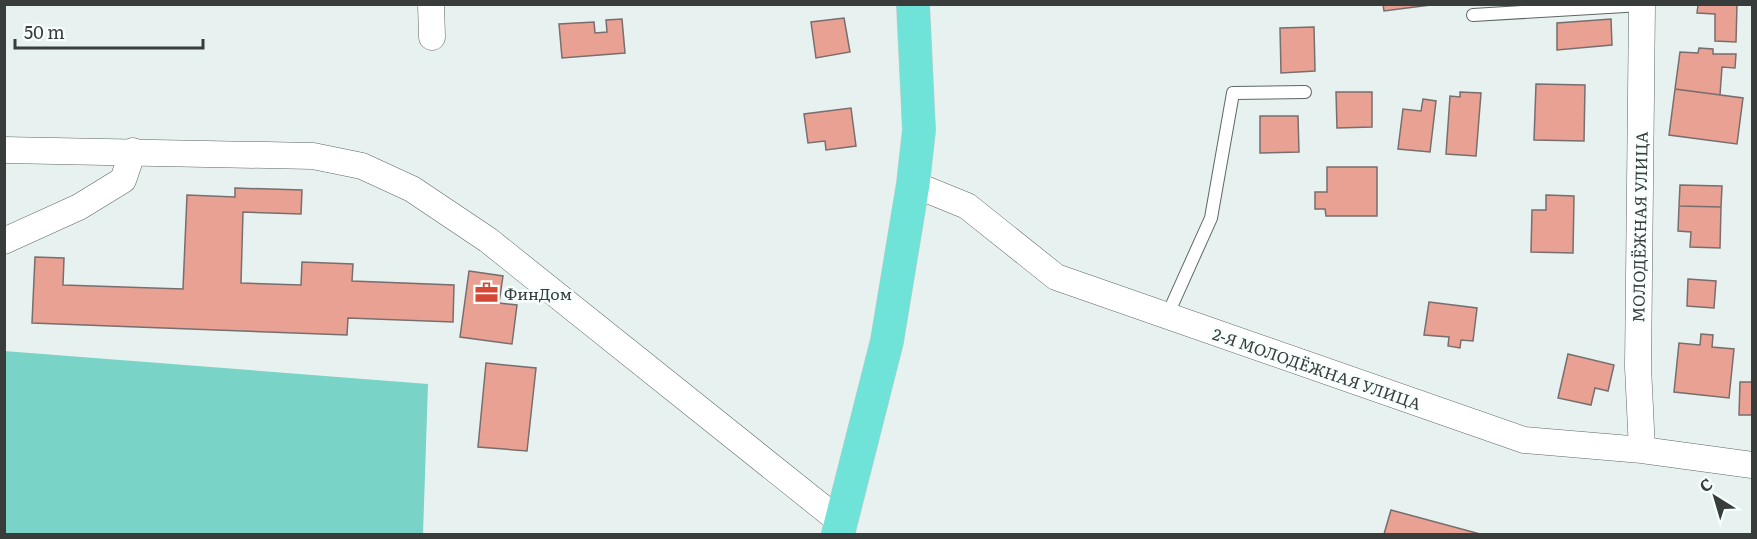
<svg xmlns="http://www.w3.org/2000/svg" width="1757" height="539" font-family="Literata,serif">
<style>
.forest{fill:#79d3c6}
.building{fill:#e9a194;stroke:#786e6d;stroke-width:1.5}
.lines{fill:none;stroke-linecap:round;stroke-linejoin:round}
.lane-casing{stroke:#5d6765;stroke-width:14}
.street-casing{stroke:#5d6765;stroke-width:27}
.primary-casing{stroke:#cbcccc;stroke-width:34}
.lane{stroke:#fff;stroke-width:12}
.street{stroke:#fff;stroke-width:26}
.primary{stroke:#70e3d9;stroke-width:33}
.labels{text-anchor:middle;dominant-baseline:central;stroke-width:5;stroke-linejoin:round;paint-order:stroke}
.street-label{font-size:16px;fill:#383c3b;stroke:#f6fffd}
.poi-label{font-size:16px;fill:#383c3b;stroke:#f6fffd;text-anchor:start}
</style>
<rect width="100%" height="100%" fill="#e7f2f0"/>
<!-- forest -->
<path class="forest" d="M4,351l424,33 -5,150h-418z"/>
<!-- building -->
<path class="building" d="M1383,4h47v1l-46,6z
M1737,4l-1,38 -21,-1v-27l-18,-1 1,-8h-19z
M844,18l6,34 -34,6 -5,-36z
M622,19l3,34 -63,5 -3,-34 35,-2 1,11 12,-1 -1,-12z
M1611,19l1,26 -55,5v-27z
M1314,27l1,44 -34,2 -1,-45z
M1699,48l14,1v5h23l-1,14 -13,-1 -2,28 -45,-6 5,-37 18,1z
M1536,84l49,1 -1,56 -50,-1z
M1675,89l68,9 -6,46 -68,-9z
M1336,92h36v35l-35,1z
M1460,92l21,1 -5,63 -30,-2 4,-58 10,1z
M1423,99l13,2 -6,51 -32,-3 5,-40 18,2z
M851,108l5,38 -30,4 -1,-9 -17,2 -4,-29z
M1260,116h38l1,36 -39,1z
M1327,167h50v49h-51l-1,-7h-10v-17h12z
M1680,185l42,1 -1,21 -42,-1z
M235,188l67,2 -1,24 -58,-2 -2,71 60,2 1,-23 51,2 -1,17 102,4 -1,37 -105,-4 -1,17 -315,-12 3,-66 29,1 -1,27 120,4 4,-94 48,2z
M1546,195l28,1 -1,57 -42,-1 1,-42h14z
M1679,206l42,1 -1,41 -30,-1 1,-15 -13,-1z
M469,271l34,5 -4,27 18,2 -5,39 -52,-7z
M1688,279l28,2 -2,27 -27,-2z
M1429,302l48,6 -4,33 -12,-1 -1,8 -12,-2 1,-9 -25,-2z
M1701,334l12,1 -1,12 22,2 -5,49 -55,-6 5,-49 21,2z
M1568,354l46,11 -6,26 -13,-3 -4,17 -33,-7z
M486,363l50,5 -9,83 -49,-4z
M1740,382h12v33h-13z
M1391,510l89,24h-96z"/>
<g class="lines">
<defs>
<path id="lane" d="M1473,15l169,-10
M1167,316l44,-98 22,-125 72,-1"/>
<path id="street" d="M431,4l1,33
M1642,4l-4,363 4,83
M4,150l309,6 49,10 50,23 76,51 354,283
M913,184l54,22 89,71 468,163 118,10 110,15
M4,241l75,-34 44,-27 10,-29"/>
<path id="primary" d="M838,534l49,-193 26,-157 6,-54 -6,-126"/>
</defs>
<!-- lane casing -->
<use href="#lane" class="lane-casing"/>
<!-- street casing -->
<use href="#street" class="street-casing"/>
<!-- primary casing -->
<use href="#primary" class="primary-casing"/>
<!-- lane -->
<use href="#lane" class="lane"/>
<!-- street -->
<use href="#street" class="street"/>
<!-- primary -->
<use href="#primary" class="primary"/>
</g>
<!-- icons -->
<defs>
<symbol id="office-bare" viewBox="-9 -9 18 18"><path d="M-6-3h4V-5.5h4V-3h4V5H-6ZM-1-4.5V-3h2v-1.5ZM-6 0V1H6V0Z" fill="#d54835" stroke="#f6fffd" stroke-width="2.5" paint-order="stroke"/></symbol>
</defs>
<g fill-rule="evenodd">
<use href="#office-bare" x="470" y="276" width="33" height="33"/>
</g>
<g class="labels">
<!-- street labels -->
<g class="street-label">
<text transform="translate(1639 227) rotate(-89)">МОЛОДЁЖНАЯ УЛИЦА</text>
<text transform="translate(1317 368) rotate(19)">2-Я МОЛОДЁЖНАЯ УЛИЦА</text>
</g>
<!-- poi labels -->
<g class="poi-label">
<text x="504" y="293">ФинДом</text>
</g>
</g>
<!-- border -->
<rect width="1757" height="539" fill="none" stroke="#383c3b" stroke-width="12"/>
<!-- north arrow -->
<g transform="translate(1715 497) rotate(323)" stroke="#f6fffd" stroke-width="4.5" paint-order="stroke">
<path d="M0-4.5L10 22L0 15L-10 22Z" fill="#383c3b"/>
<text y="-9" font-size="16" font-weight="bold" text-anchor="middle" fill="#383c3b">С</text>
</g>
<!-- scale -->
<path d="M15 39v9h188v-9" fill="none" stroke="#383c3b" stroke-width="3"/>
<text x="24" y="39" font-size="18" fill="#383c3b" stroke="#f6fffd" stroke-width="4.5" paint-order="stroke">50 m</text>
</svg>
